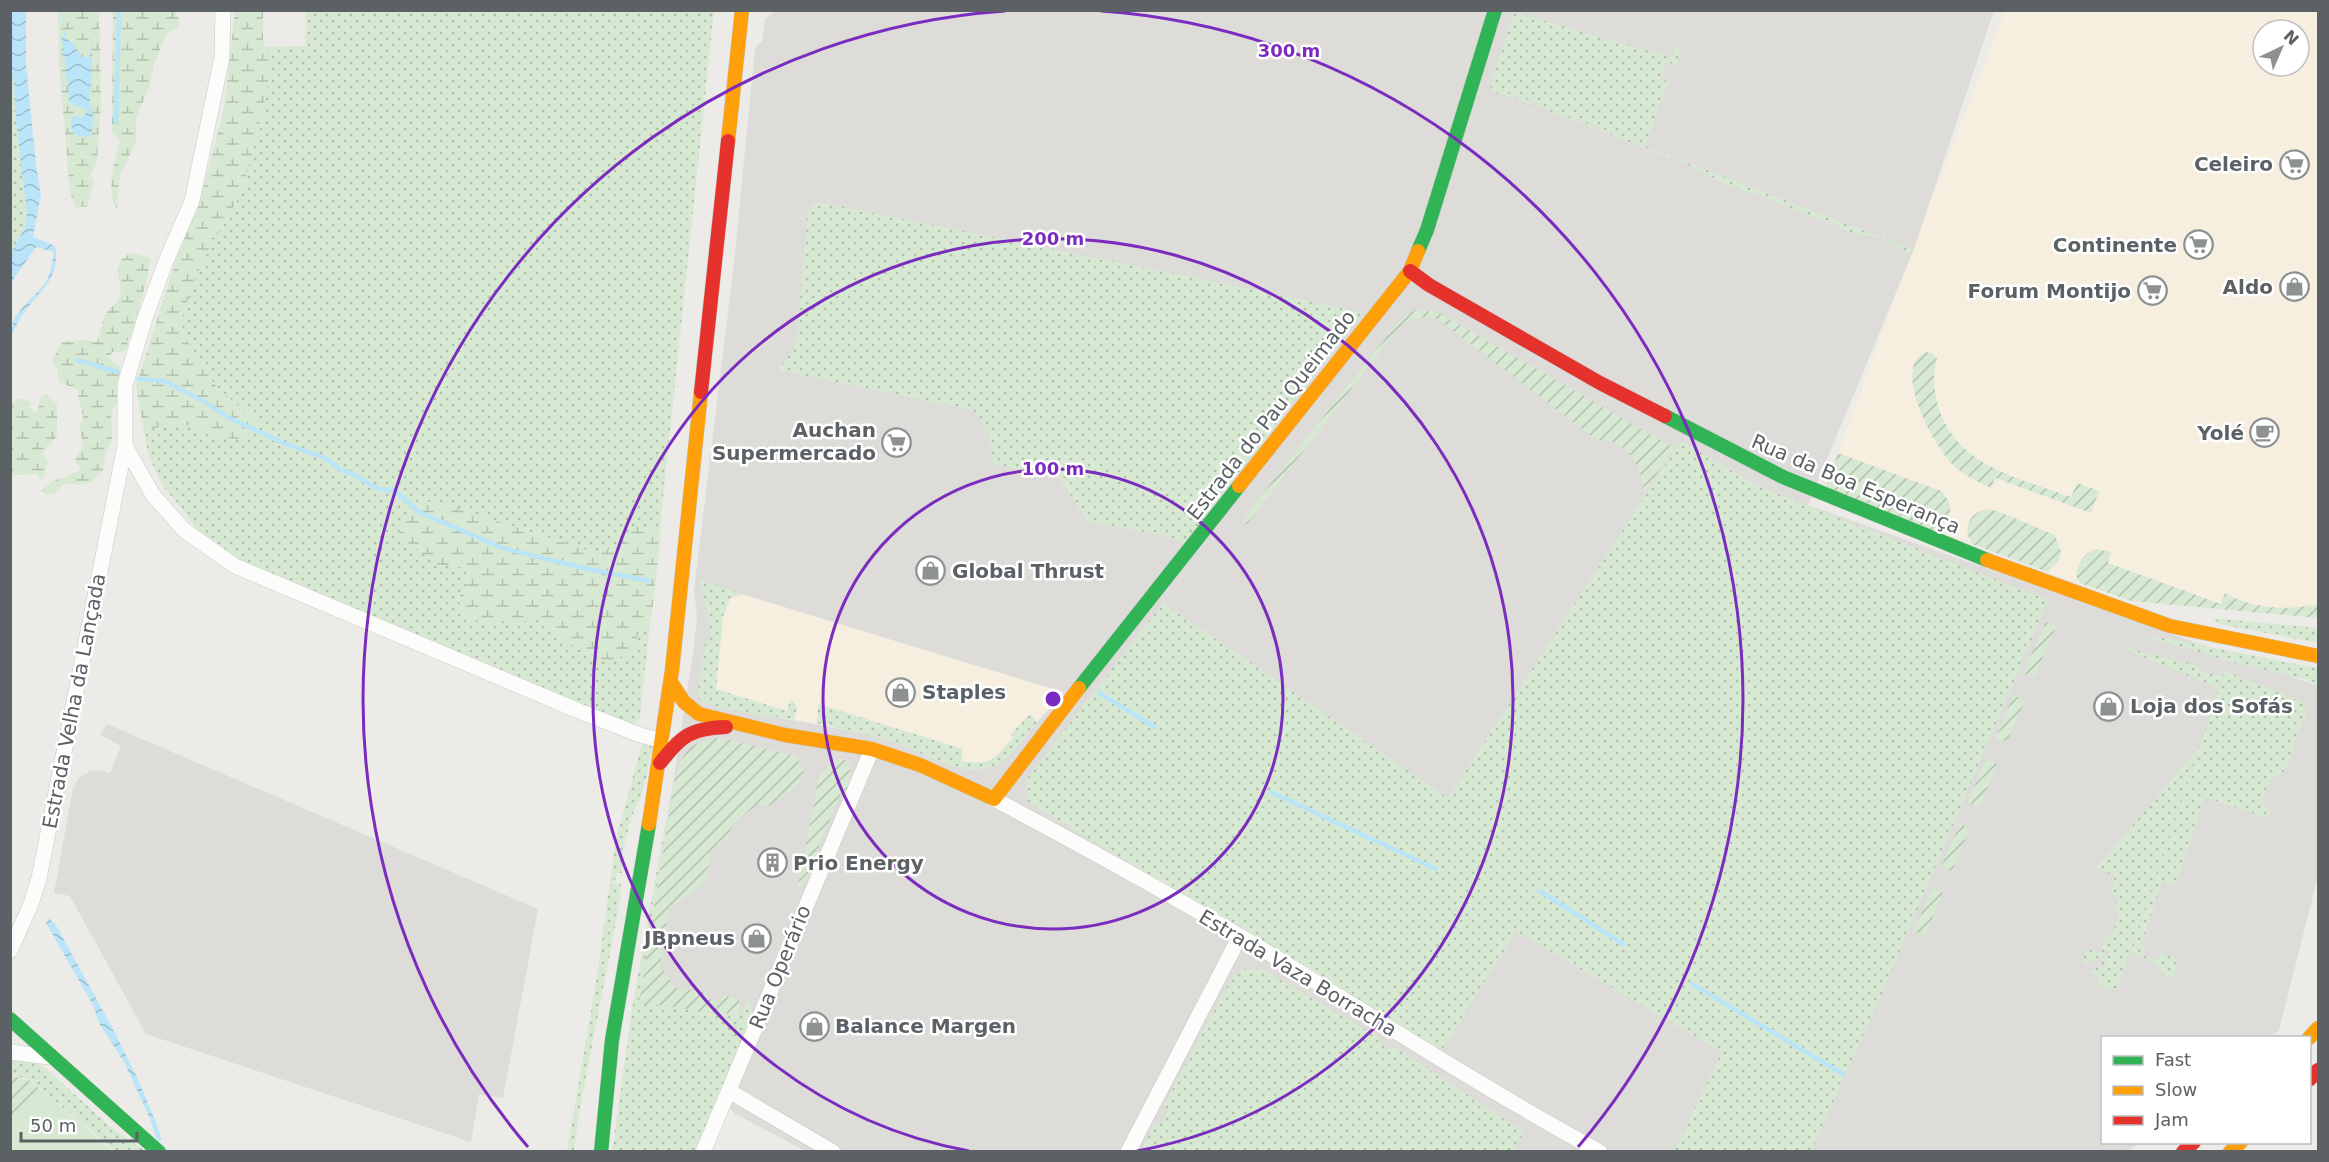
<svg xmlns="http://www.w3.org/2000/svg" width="2329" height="1162" font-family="'DejaVu Sans',sans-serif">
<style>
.commercial{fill:#f6efe0;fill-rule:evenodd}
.industrial{fill:#dddcd8;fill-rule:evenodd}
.grass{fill:url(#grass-dots)}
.wetland{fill:url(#wetland-marsh)}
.park{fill:#d7e9d2}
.garden{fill:url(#garden-furrows)}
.water{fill:url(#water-waves)}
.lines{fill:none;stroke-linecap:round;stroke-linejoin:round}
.stream{stroke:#bae5f8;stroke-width:4.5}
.street-casing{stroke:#c8c8c8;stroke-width:16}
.fast-casing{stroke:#c9c9c9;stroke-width:15}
.slow-casing{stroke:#c9c9c9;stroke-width:15}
.jam-casing{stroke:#c9c9c9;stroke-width:15}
.street{stroke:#fcfcfb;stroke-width:15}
.fast{stroke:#30b455;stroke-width:14}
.slow{stroke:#ff9f0a;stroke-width:14}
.jam{stroke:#e5322d;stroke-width:14}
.ring{fill:none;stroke:#7b2cbf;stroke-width:3}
.labels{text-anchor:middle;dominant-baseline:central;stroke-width:5;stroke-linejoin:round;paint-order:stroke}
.poi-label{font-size:20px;font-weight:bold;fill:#5c6165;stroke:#fff;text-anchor:end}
.street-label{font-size:20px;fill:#5c6165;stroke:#fff}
.centre{fill:#7b2cbf;stroke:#fff;stroke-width:3}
.ring-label{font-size:18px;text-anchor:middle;font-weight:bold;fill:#7b2cbf;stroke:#fff;stroke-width:5;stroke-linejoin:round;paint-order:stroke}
</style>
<defs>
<pattern id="grass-dots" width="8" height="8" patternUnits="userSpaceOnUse" patternTransform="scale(1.5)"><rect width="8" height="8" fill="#d7e9d2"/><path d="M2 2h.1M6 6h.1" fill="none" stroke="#b2c0ae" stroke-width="1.8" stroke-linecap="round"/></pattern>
<pattern id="wetland-marsh" width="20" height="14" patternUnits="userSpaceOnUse" patternTransform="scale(1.5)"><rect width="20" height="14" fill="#d7e9d2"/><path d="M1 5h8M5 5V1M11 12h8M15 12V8" fill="none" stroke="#b2c0ae"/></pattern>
<pattern id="garden-furrows" width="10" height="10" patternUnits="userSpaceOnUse" patternTransform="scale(1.5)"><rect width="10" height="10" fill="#d7e9d2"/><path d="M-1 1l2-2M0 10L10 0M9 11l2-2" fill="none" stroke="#b2c0ae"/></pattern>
<pattern id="water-waves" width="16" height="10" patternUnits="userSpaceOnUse" patternTransform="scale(1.5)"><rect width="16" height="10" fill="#bae5f8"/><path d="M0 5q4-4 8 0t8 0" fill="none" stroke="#9abdcc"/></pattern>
</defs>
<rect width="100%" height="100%" fill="#ecebe7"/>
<!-- commercial -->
<path class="commercial" d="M2005,11h313v607l-187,-17 -21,-6 -284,-108 90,-248zM2263,30h36v36h-36z
M725,588l116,37 222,67 -55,64 -18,11 -43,-4 -57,-23 -73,-17 -93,-15 -9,-14z"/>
<!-- industrial -->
<path class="industrial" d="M777,11h1217l-80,238 -106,256 510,181v190l-39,154 -9,8h-168v104l37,1 -12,8h-1322l-71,-38 -28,-33 -77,-10 64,-417 4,-36 -3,-27 40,-327 21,-215 7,-7 3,-21 6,-6zM725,589l338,103v1l-55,63 -31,14 -16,-2 -54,-22 -39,-12 -144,-26 -9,-14z
M107,724l431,185 -35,189 -24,-4 -8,48 -325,-108 -76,-138 -16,-3 19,-105 6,-10 11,-7 10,-1 10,3 11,-27 -21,-11z"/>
<!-- grass -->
<path class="grass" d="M306,11h408l-74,707 -4,5 -7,4 -388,-165 -40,-26 -15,-22 -24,-29 -14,-31 -6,-34 9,9 27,-7 40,14 39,-12 -43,-40 -30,-48 -3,-16 11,-33 13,-31 37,-64 22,-85 5,-31v-21l-3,-8 39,-1z
M1514,12l155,45 5,-1 1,-10h7l-5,19 -11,-3 -6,17 8,3 -23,63 -155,-60z
M10,71l4,15 2,36 11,93 -2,12 -14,26z
M1490,86l423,164 -4,3c-12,-6 -19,-11 -32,-16l-2,1 -29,-7 -13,-8 -9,-2 -39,-15 -14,-7 -41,-13 -39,-20 -157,-61 -42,-14z
M819,202l544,110 -179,232 -17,-8 -78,-14 -32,-46 -64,-12c-3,-24 -4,-35 -20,-54l-195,-40 18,-24 12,-137z
M1681,441l79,46 288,113 -168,398 -69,153h-137l48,-99 -206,-121 -75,121 -413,-250 -2,-22 137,-177 285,195z
M700,580l42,14 -12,5 -7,18 -7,72 71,22 3,-11 4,2 3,6 -3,12c-20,-4 -86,-10 -97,-23l8,-55 5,-3c1,-17 -7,-40 -10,-59z
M2212,618l106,10v15l-98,-19z
M2148,635l170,33v20l-5,-5 -9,-4 -68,-16 -88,-26z
M2115,645l83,21 3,5 16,5 3,-4h3l-5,16z
M2225,671l77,31 5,11 -10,20 -7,28 -6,10 -14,10 -7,18 8,20 -66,-22 -29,88 -14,-4 -21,64 4,2 -1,9 13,4 3,-8 19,7 -6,19 -9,-3 -5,-9 -28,-15z
M818,704l145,45 -2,12c30,6 34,-3 52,-24l-2,-3 19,-20 8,8c-14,16 -29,40 -50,46 -33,9 -69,-19 -99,-28 -24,-7 -48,-11 -72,-17z
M642,744l10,2 -5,29 -6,22 -10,21 -8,33 -1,22h-6l-1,10h6l-1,18 -41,212 -5,38 -7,1 30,-176 19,-137z
M2198,749l-81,241 -19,-5 2,-9 -10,-4 5,-5 11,1 -1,-3 -6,-2 11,-11h-2l3,-5 -11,10 -13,7 -4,-3 -2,4 5,-16 15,4 4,-17 6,2 9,-26 -3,-3 -3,2 3,-14 -6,-3 4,-19 -19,-7z
M672,787l-33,216 103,13 5,-15 5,6v11l-56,133 -84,1 21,-149z
M1250,969l14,1 116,68 1,6 6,5 7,-2 130,85 -11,19 -343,1 -12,-8 -4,7h-13l11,-24 10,-5 5,-11 -3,-6 67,-126 10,-9z
M10,1058l23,3 11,6 69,62 32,22h-30l-85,-71 -19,-6z"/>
<!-- wetland -->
<path class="wetland" d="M58,11h41l2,90 -4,61 -6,13 3,8 -7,24 -12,-1 -5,-13 -11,-130z
M113,11h63l3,10 -1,8 -8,2 -5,6 -12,30 -3,18 -14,34v23l-16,33 -3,34c-12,-19 -2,-48 3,-69l-8,-7z
M235,11h28v29l6,15v21l-5,31 -22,85 -37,64 -13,31 -11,33 3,16 30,48 43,39 -10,18 -29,-5 -40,-14 -27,7 -9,-9 -6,-34 40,-126 24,-59 24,-92z
M132,253l19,5 -6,29 -14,49 -4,5 1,6 -5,5h-10l-5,5 12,10c0,14 1,34 -9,45l1,27 -7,18 -2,13 -12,12 -12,3 -13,-2 -13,11h-8l-3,-4 9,-8 28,-11 2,-2 -7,-9 9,-13 -3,-20 3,-11 -6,-27 -18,-7 -1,-12 -6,-9 10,-19 18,-2 17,2c2,-6 6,-23 8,-27 3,-6 11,-10 14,-18 7,-16 -14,-33 13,-44z
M45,394l12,10v32l-15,18 6,7 -6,20 -5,-7 -26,1v-71l8,-6 12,4 -1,6 7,5 3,-14z
M418,500l26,4 156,50 19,-11 18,-17 24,7 -10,89 -9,2 -11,29 -23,9 -30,-13 -37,-29 -56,5 -21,-11 -6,-15 10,-16v-15l-30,-3 -39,-29 2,-12z"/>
<!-- park -->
<path class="park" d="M41,1090l72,61 -102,1v-26z"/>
<!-- garden -->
<path class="garden" d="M1418,309l21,4 235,135 -30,45c-1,-28 -17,-54 -47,-53l-160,-121c-16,-4 -25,-1 -38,8l-153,198 -3,-1 6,-13 147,-186 10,-10z
M1926,352l7,2 4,5c-5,17 -3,34 2,50 20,59 81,69 132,88l6,-14 22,8 -8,22 -96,-35 -4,10c-14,-6 -29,-14 -40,-25 -17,-18 -61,-96 -25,-111z
M1838,453l103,38c16,16 10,32 -10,39l-105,-43z
M1986,509l11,2 58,24 6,17 -2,8 -11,12 -76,-28c-10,-16 -3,-30 14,-35z
M2096,549l15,3 -3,11 113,41 4,-11c27,16 64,18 93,11v14l-187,-17 -51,-18 -4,-7c2,-14 7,-22 20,-27z
M2046,622l10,4 -22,52 -11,-5z
M2013,695l12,5 -18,42 -11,-4z
M720,738l76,18 8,14c-2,17 -22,26 -35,36l-11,-2 -26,20 -3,14 -19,13 -3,30 -38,28 -9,57 15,22 29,4 5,7 12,3 3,-7 15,5v15l-100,-12 36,-226c9,-28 16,-36 45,-39z
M842,759l6,3c4,10 3,18 -2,28h-4l-40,97 -4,-1 21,-110 15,-16z
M1986,759l12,5 -19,43 -11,-5z
M1960,824l10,4 -18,43 -11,-5z
M1932,888l11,5 -18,43 -11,-5z
M11,1075l19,6 11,9 -30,36z"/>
<!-- water -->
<path class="water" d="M26,11v53l10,101 5,30 -8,42 18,7 5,4c2,31 -11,38 -28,59 -8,9 -12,20 -17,30 -1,-28 25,-37 37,-59 4,-10 5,-19 5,-26l-17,-5 -25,36v-30l14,-26 2,-12 -11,-93 -2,-36 -3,-15v-60z
M62,15l4,24 6,3 10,15h8l1,-20c1,11 2,51 -2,58l4,22 -1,17 -3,3 -10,-1 -7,-4 -1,-16 10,2 7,-7 -19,-9 -1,-22 -3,-5 1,-16 -5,-6 3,-1 -3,-16 3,1z
M49,918l8,9 57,104 23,46 20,48h-4l-29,-63 -25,-39 -6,-18 -47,-82z"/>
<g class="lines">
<!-- stream -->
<path class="stream" d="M116,123l3,-113
M77,360l41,12
M138,379l26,2 41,21 24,16 54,25 42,15 16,12 12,4 25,15 16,1 25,22 83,36 77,19 70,14
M1099,693l56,34
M1271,792l165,77
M1540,891l83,53
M1692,984l151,90
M153,1121l6,18"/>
<defs>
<path id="street" d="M223,10l-1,47 -30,144 -26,60 -21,57 -20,67v61l28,49 31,35 51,36 344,145 61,24 23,6
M994,799c96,51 193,104 286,161 106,65 210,132 320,192
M10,951l21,-47 8,-26 86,-432
M10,1052l39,5
M729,1091l104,61
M703,1152l169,-403
M1128,1152l112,-216"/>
<path id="fast" d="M1418,251l9,-21 68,-220
M1665,416l118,61 204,83
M1079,688l160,-202
M10,1019l149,133
M601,1152l11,-112 37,-216"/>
<path id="slow" d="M728,141l14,-131
M1239,486l171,-215 8,-20
M1987,560l183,66 148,30
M671,682l13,20 15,12 86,21 87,14 48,16 74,34 85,-111
M649,824l23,-154 29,-278
M2309,1038l9,-10
M2230,1152l11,-10"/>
<path id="jam" d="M1410,271l19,14 171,98 65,33
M701,392l27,-251
M660,763c21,-27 31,-35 66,-36
M2310,1079l8,-9
M2183,1152l11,-10"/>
</defs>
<!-- street casing -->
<use href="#street" class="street-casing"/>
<!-- fast casing -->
<use href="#fast" class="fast-casing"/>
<!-- slow casing -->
<use href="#slow" class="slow-casing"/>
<!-- jam casing -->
<use href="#jam" class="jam-casing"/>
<!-- street -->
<use href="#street" class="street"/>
<!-- fast -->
<use href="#fast" class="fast"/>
<!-- slow -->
<use href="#slow" class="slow"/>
<!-- jam -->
<use href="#jam" class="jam"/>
</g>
<!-- distance rings -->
<g class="ring">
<circle cx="1053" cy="699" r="230"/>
<path d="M969 1151A460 460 0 1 1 1137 1151"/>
<path d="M528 1147A690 690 0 0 1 1005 11M1101 11A690 690 0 0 1 1578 1147"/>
</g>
<!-- icons -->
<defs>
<symbol id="supermarket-ring" viewBox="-11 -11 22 22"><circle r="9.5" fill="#fff" stroke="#8e9192" stroke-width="1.5"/><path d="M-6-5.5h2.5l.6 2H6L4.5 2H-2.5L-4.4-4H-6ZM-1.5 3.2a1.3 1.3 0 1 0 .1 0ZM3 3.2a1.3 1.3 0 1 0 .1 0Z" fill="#8e9192"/></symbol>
<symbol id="shop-ring" viewBox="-11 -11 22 22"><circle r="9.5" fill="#fff" stroke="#8e9192" stroke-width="1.5"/><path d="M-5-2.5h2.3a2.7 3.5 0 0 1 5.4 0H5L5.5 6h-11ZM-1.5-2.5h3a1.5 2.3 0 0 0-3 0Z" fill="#8e9192"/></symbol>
<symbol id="cafe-ring" viewBox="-11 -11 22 22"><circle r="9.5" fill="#fff" stroke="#8e9192" stroke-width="1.5"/><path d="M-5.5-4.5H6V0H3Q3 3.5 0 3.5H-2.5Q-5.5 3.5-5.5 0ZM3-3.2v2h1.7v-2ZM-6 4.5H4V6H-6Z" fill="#8e9192"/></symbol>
<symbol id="building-ring" viewBox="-11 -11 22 22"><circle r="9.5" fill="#fff" stroke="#8e9192" stroke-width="1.5"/><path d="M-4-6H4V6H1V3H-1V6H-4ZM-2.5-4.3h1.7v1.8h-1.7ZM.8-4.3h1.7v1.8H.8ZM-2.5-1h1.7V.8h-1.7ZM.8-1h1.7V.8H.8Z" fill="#8e9192"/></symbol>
</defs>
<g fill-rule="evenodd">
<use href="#supermarket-ring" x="2278" y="148" width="33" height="33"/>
<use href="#supermarket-ring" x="2182" y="228" width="33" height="33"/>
<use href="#shop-ring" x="2278" y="270" width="33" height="33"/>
<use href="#supermarket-ring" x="2136" y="274" width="33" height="33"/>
<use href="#cafe-ring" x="2248" y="416" width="33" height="33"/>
<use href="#supermarket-ring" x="880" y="426" width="33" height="33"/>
<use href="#shop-ring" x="914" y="554" width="33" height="33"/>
<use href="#shop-ring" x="884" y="676" width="33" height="33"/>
<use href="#shop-ring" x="2092" y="690" width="33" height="33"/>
<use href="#building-ring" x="756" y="846" width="33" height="33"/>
<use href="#shop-ring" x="740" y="922" width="33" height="33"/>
<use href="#shop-ring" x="798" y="1010" width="33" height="33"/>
</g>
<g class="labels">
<!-- poi labels -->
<g class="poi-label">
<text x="2273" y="164">Celeiro</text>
<text x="2177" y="245">Continente</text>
<text x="2273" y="287">Aldo</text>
<text x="2131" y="291">Forum Montijo</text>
<text x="876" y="430">Auchan<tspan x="876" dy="23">Supermercado</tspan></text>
<text x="2244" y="433">Yolé</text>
<text x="952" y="571" text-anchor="start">Global Thrust</text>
<text x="922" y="692" text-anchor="start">Staples</text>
<text x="2130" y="706" text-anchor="start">Loja dos Sofás</text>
<text x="793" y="863" text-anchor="start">Prio Energy</text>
<text x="735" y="938">JBpneus</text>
<text x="835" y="1026" text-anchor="start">Balance Margen</text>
</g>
<!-- street labels -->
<g class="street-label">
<text transform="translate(1271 415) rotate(-52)">Estrada do Pau Queimado</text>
<text transform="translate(1856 484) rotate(23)">Rua da Boa Esperança</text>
<text transform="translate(74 701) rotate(-79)">Estrada Velha da Lançada</text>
<text transform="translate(780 967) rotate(-68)">Rua Operário</text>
<text transform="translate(1298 973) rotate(31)">Estrada Vaza Borracha</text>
</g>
</g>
<circle cx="1053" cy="699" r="9" class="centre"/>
<g class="ring-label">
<text x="1289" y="57">300 m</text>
<text x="1053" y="245">200 m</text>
<text x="1053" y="475">100 m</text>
</g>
<!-- border -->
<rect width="2329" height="1162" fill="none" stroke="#5c6165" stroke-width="24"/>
<!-- legend -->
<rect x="2101" y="1036" width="210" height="108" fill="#ffffff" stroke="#bec0c1" stroke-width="1.5"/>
<rect x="2113" y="1056" width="30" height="9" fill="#30b455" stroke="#bec0c1" stroke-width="1.5"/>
<text x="2155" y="1066" font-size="18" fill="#5c6165">Fast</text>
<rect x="2113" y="1086" width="30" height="9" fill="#ff9f0a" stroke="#bec0c1" stroke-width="1.5"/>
<text x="2155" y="1096" font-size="18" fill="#5c6165">Slow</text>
<rect x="2113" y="1116" width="30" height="9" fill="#e5322d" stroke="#bec0c1" stroke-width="1.5"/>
<text x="2155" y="1126" font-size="18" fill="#5c6165">Jam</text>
<!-- north arrow -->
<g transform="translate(2281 48) rotate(44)"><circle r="28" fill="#ffffff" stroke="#bec0c1" stroke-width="1.5"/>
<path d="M0-4.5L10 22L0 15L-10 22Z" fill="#8e9192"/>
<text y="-9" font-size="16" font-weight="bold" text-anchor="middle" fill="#5c6165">N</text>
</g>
<!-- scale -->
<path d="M21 1132v9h116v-9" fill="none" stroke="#5c6165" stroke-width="3"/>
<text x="30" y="1132" font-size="18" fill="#5c6165" stroke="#ffffff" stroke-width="4.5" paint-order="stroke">50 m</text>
</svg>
